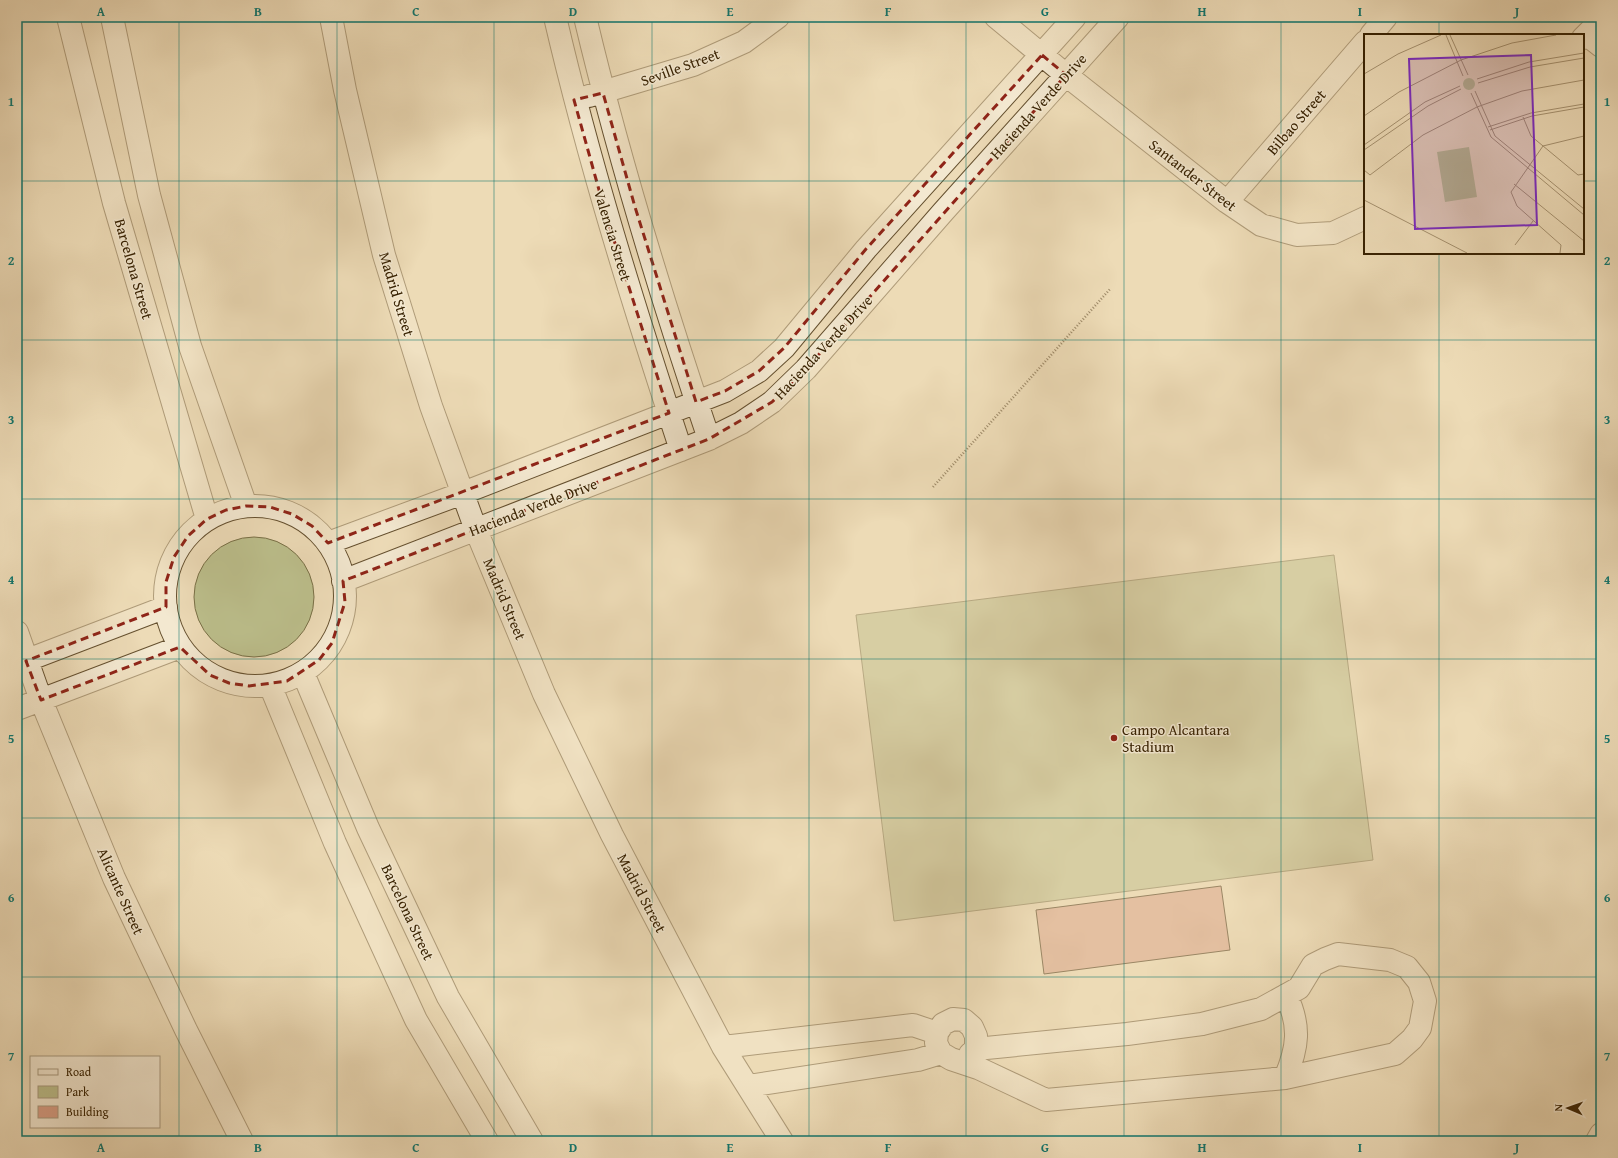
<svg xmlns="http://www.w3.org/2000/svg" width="1618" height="1158" font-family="'Gentium Book Plus',serif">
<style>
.green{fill:#bcbf8c;stroke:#7a7047}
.building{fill:#daa088;stroke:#382202}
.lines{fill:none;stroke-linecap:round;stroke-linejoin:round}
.minor-casing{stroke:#65502f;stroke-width:24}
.path{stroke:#382202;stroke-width:2.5;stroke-dasharray:1 2;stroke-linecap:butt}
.minor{stroke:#f3e8d0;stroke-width:22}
.marked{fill:none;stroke:#8f2418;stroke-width:3;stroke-dasharray:8 5;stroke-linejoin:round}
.grid{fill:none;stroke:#0f766e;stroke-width:1;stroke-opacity:0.55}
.poi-dot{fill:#8f2418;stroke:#f3e8d0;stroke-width:1.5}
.labels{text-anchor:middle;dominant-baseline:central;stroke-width:3;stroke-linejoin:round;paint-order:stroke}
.street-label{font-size:15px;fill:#382202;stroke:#f3e8d0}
.poi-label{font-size:15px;fill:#382202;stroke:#f3e8d0;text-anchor:start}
.inset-road{fill:none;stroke:#a5916f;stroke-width:1}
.view{fill:#7b2cbf;fill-opacity:0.15;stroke:#7b2cbf;stroke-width:2}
.inset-edge{fill:none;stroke:#382202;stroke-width:2}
.neatline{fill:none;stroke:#0f766e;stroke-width:1.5}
.grid-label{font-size:13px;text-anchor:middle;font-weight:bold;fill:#0f766e}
</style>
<rect width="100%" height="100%" fill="#eddbb7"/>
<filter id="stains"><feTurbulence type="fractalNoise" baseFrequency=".005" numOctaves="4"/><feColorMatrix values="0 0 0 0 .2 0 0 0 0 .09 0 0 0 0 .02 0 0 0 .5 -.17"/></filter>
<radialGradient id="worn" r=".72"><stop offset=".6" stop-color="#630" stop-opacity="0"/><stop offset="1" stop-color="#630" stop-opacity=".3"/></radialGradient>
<!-- green -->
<path class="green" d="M194 597a60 60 0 1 1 120 0a60 60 0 1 1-120 0Z
M1334,555l39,305 -479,61 -38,-306z"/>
<!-- building -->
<path class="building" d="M1221,886l9,64 -186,24 -8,-64z"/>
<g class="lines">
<defs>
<path id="minor" d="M68,17l46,186 93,316
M112,17l37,178 41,151 56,160
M331,17l14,73 39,165 47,151 45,124 68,164 68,141 111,212 59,94
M555,17c34,146 79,290 126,433
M585,17c34,143 77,283 124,422
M996,17l70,58 161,127 34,23 36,10 36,-2 32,-15
M1371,35l15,-18
M1587,35l14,11
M1583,38l18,-18
M589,96l104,-31 51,-23 34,-25
M1227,202l138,-160
M165 596a90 90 0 1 1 180 0a90 90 0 1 1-180 0Z
M328,543l135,-50 262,-102 34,-20 25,-23 82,-99 209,-232
M343,581l366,-142 32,-16 31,-21 34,-33 137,-157 175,-195
M17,632l24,68 73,178 72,152 56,111
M17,664l149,-57
M303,673l65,155 80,169 84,144
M270,685l65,158 81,177 71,121
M17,709l163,-62
M723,1047l190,-22 24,8
M967,1064l3,-10 6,-5v-13l-4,-9 -8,-7 -11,-1 -10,5 -6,9 -1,10 5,10 10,6 27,9 68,32 239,-22 110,-24 17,-15 8,-11 5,-27 -6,-19 -12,-15 -17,-7 -52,-6 -13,5 -12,6 -14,23 -38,21 -59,15 -75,10 -151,15
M1285,1078c13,-30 16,-52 1,-83
M748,1086l170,-26 23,-7
M1597,1141l4,-7"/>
</defs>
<!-- minor casing -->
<use href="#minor" class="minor-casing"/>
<!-- path -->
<path class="path" d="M933,487l178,-199"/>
<!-- minor -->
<use href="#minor" class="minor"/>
</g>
<!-- marked area -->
<path d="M0 0H1618V1158H0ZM1042,55l24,20 -260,294 -34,33 -63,37 -366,142 2,21 -13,41 -13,17 -32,21 -38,5 -20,-3 -19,-8 -30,-28 -139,53 -15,-39 140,-54v-25l8,-25 14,-21 19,-17 19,-9 20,-4 24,1 22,7 20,12 16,17 341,-130 -63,-198 -32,-115 29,-7 32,114 61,195 29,-11 34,-20 25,-23 82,-99z" fill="#eddbb7" fill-opacity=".55" fill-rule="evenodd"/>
<path class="marked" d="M1042,55l24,20 -260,294 -34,33 -63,37 -366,142 2,21 -13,41 -13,17 -32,21 -38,5 -20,-3 -19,-8 -30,-28 -139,53 -15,-39 140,-54v-25l8,-25 14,-21 19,-17 19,-9 20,-4 24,1 22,7 20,12 16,17 341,-130 -63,-198 -32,-115 29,-7 32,114 61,195 29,-11 34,-20 25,-23 82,-99z"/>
<!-- grid -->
<path class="grid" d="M179,17v1124M337,17v1124M494,17v1124M652,17v1124M809,17v1124M966,17v1124M1124,17v1124M1281,17v1124M1439,17v18M17,181h1348M1583,181h18M1439,253v888M17,340h1584M17,499h1584M17,659h1584M17,818h1584M17,977h1584"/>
<!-- markers -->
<circle class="poi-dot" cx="1114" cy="738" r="4"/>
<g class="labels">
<!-- street labels -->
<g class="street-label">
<text transform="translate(680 67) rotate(-20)">Seville Street</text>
<text transform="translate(1038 106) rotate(-48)">Hacienda Verde Drive</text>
<text transform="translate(1296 122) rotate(-49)">Bilbao Street</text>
<text transform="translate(1193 175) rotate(38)">Santander Street</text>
<text transform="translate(613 235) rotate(73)">Valencia Street</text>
<text transform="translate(134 269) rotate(74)">Barcelona Street</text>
<text transform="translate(397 294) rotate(73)">Madrid Street</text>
<text transform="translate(823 347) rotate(-47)">Hacienda Verde Drive</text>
<text transform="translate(533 507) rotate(-21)">Hacienda Verde Drive</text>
<text transform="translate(505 599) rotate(67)">Madrid Street</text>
<text transform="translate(121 891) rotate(66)">Alicante Street</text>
<text transform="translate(642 893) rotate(62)">Madrid Street</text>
<text transform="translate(408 912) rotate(65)">Barcelona Street</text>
</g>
<!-- poi labels -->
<g class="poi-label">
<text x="1122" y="729">Campo Alcantara<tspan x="1122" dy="17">Stadium</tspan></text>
</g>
</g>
<!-- overview -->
<g transform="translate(1364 34)">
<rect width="220" height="220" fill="#eddbb7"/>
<path d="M99 50a6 6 0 1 1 12 0a6 6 0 1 1-12 0ZM105,113l8,50 -32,5 -8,-50z" fill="#bcbf8c"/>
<path class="inset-road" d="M82,1l17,41M86,1l18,40M0,40l34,-20 43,-19M113,45l52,-17 55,-9M114,49l52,-16 54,-9M111,57l20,45 89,73M107,59l20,44 93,78M0,82l35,-24 62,-32 51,-17 44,-8M159,83l8,19 47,39 6,-1M124,93l43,-14 53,-9M126,96l42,-14 52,-9M0,111l61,-43 35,-16M0,116l64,-44 33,-17M0,136l6,5 53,-40 54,-28 45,-16 62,-11M150,150l70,57M0,166l103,53M151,211l18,-24M196,219l1,-8 -44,-39 -6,-14 32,-46 41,-10"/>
<path class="view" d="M167,21l6,170 -122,4 -6,-170z"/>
<rect width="220" height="220" class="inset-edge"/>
</g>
<!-- margin -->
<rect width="1618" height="1158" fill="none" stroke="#eddbb7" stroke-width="44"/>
<!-- legend -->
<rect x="30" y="1056" width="130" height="72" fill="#f3e8d0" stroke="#a8997e"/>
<rect x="38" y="1069" width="20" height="6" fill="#f3e8d0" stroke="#a8997e"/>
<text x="66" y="1076" font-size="12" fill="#382202">Road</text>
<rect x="38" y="1086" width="20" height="12" fill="#bcbf8c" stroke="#a8997e"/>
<text x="66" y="1096" font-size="12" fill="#382202">Park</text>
<rect x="38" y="1106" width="20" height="12" fill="#daa088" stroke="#a8997e"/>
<text x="66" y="1116" font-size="12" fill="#382202">Building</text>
<!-- north arrow -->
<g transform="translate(1568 1108) rotate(272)" stroke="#f3e8d0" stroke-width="3" paint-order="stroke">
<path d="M0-3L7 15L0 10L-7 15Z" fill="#382202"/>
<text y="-6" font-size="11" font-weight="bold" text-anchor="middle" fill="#382202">N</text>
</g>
<rect x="22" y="22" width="1574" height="1114" class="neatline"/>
<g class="grid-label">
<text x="101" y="16">A</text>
<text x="258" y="16">B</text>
<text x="416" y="16">C</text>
<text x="573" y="16">D</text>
<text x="730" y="16">E</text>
<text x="888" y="16">F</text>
<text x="1045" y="16">G</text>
<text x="1202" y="16">H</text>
<text x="1360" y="16">I</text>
<text x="1517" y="16">J</text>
<text x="11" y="106">1</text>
<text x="1607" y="106">1</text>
<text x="11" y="265">2</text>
<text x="1607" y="265">2</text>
<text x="11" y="424">3</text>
<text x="1607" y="424">3</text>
<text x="11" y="584">4</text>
<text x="1607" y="584">4</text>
<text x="11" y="743">5</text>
<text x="1607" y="743">5</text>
<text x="11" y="902">6</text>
<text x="1607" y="902">6</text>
<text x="11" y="1061">7</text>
<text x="1607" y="1061">7</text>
<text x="101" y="1152">A</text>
<text x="258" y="1152">B</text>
<text x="416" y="1152">C</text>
<text x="573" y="1152">D</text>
<text x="730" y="1152">E</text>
<text x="888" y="1152">F</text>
<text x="1045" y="1152">G</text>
<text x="1202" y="1152">H</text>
<text x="1360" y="1152">I</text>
<text x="1517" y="1152">J</text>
</g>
<rect width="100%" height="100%" filter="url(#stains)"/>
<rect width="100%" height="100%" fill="url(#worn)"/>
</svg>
